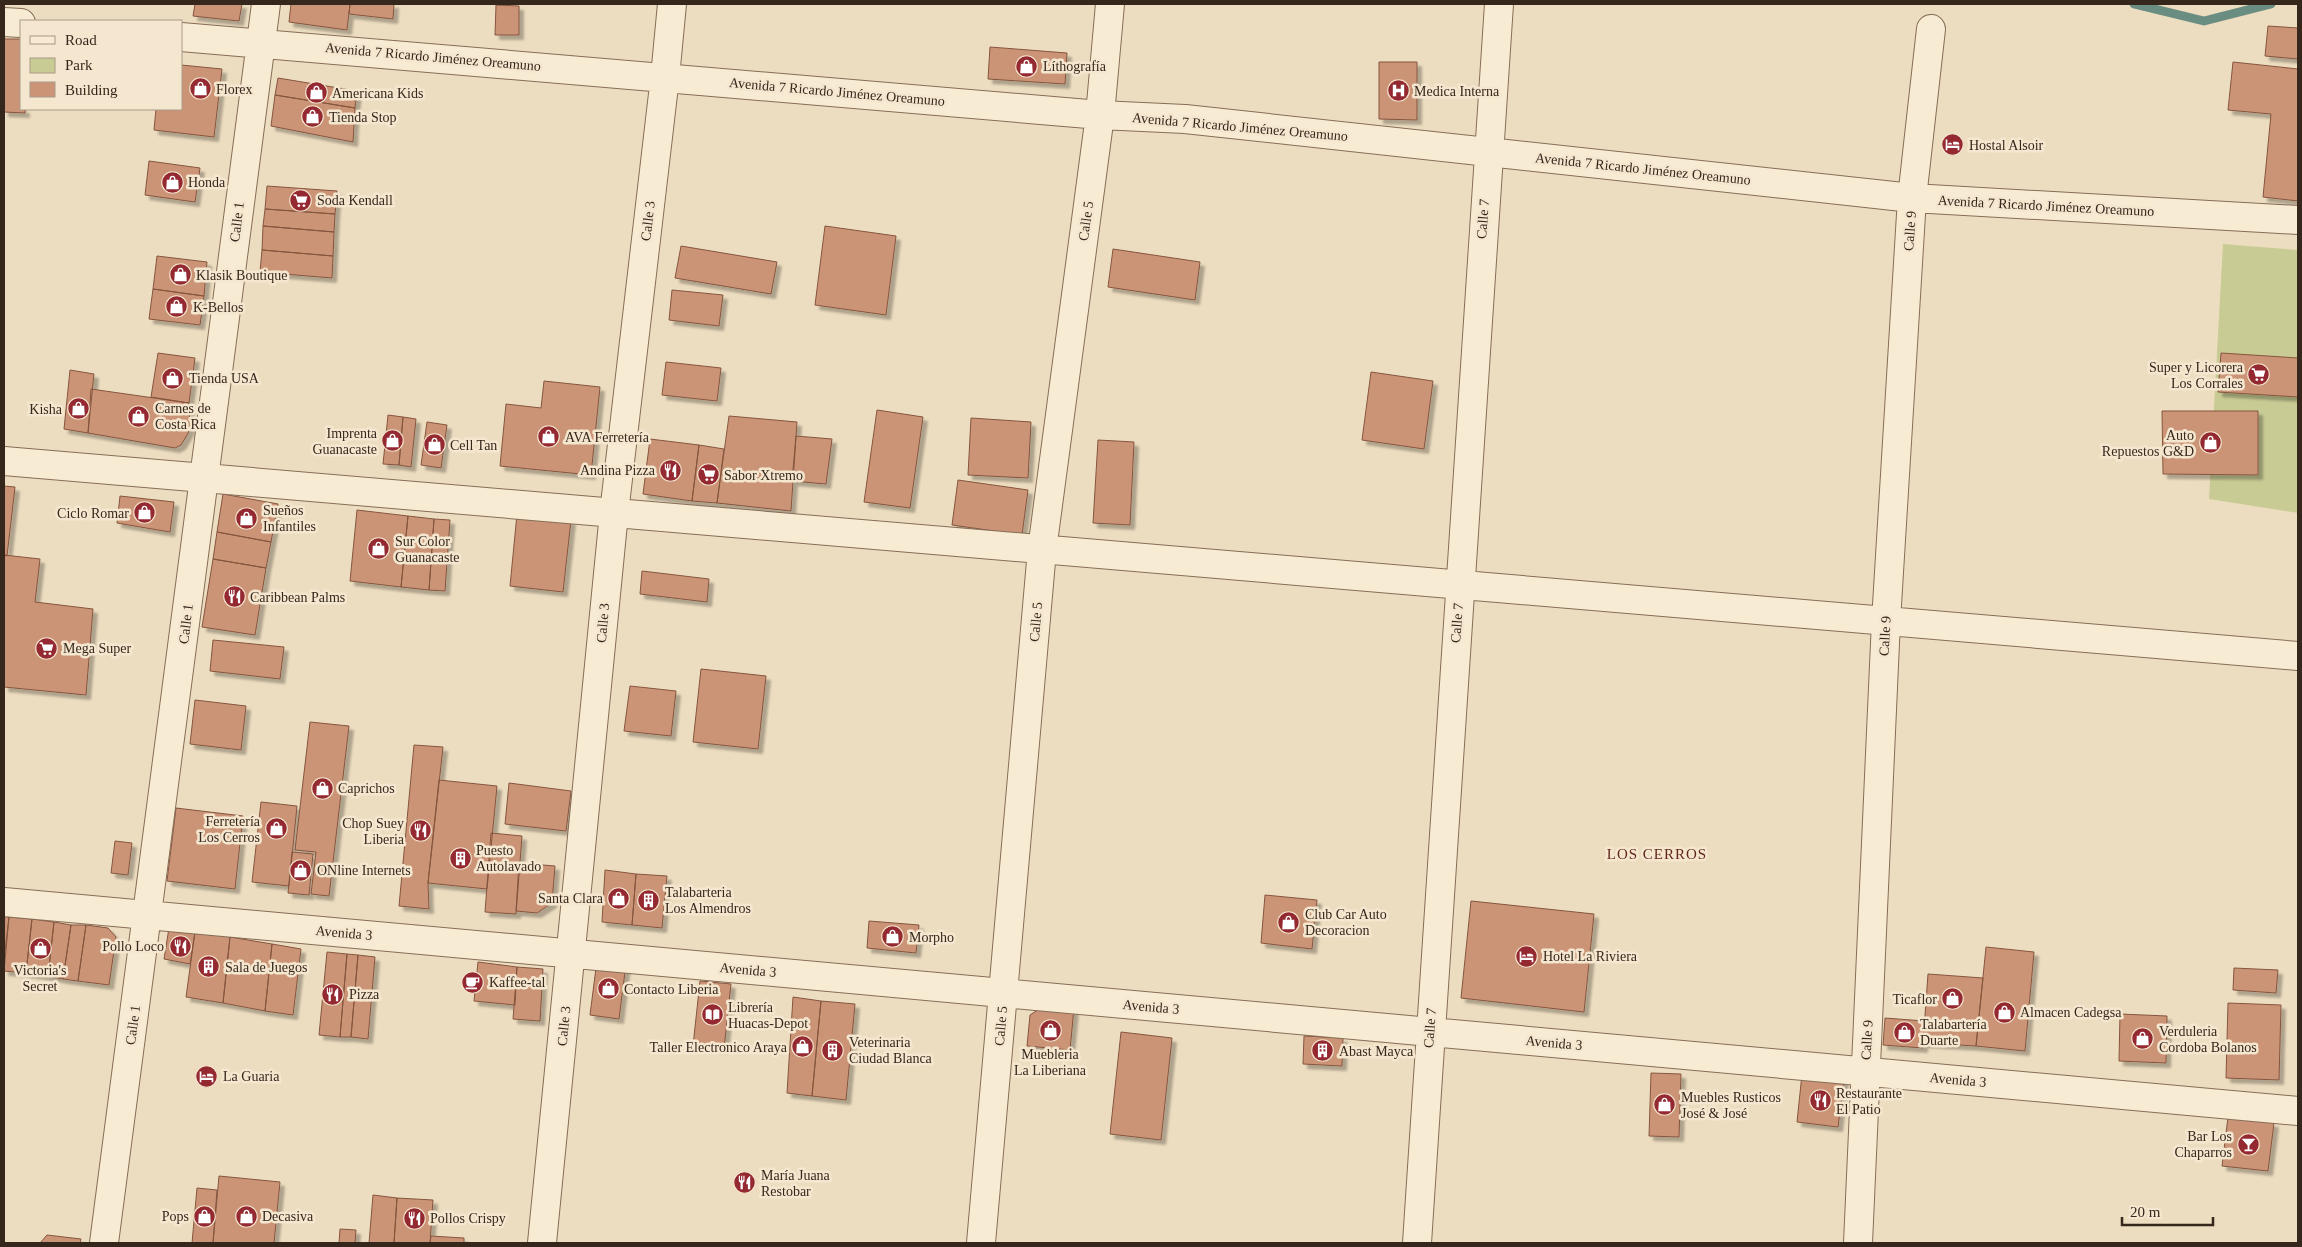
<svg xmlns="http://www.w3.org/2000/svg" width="2302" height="1247" font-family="Georgia,serif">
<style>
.green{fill:#c8cb94}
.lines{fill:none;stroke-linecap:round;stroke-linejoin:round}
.stream{stroke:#6a8d82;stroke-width:9}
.building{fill:#cb9476;stroke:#85553e;filter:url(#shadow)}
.minor-casing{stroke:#866d58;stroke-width:30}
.minor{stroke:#f8ebd3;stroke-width:28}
.labels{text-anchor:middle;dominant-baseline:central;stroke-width:5;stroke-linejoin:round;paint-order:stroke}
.street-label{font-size:14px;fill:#36271c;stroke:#f5e7cf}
.poi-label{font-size:14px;fill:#36271c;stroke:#f5e7cf;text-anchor:start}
.neighbourhood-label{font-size:15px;letter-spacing:1px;fill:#62261c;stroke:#f5e7cf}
</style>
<defs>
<filter id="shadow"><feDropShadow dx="4.5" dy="4.5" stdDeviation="1" flood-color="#0004"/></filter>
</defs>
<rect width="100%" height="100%" fill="#edddc0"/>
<!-- green -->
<path class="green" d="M2223,244l75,6v263l-89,-14z"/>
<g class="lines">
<!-- stream -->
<path class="stream" d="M2134,4l70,17 67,-17"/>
</g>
<!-- building -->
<path class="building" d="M195,4h47l-3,17 -46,-5z
M291,4h59l-3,26 -58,-8z
M350,4h44l-1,15 -44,-5z
M496,5l23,1v29h-24z
M2268,26l30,2v31l-33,-3z
M4,39h17v70h4v4l-21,-1z
M990,47l77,6 -2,31 -77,-5z
M1379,62h38v58l-38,-1z
M2233,62l65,7v132l-35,-4 8,-83 -43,-4z
M181,65l41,4 -8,68 -60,-7 2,-21h25z
M278,78l79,13 -2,17 -80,-13z
M275,95l80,13 -2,34 -82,-16z
M149,161l51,7 -5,34 -50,-7z
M267,186l70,5 -2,23 -70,-5z
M265,209l70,5 -1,18 -71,-6z
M263,226l71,6 -1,24 -71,-6z
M825,226l71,10 -10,79 -71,-10z
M681,246l96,16 -6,32 -96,-16z
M1113,249l87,13 -5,38 -87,-13z
M262,250l71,6 -1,22 -72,-6z
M157,256l50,6 -3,34 -51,-7z
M153,289l51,7 -4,29 -51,-6z
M672,290l51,5 -4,31 -50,-6z
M158,353l37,5 -6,45 -38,-6z
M2221,353l77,5v39l-80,-5z
M666,362l55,6 -4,33 -55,-6z
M70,370l24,4 -6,59 -24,-4z
M1371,372l62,9 -9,68 -62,-9z
M544,381l56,6 -9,88 -91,-9 6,-62 35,4z
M91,389l98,14 1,26 -3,6 -6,10 -6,3 -87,-15z
M877,410l46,7 -13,91 -46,-6z
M2162,411h96v64l-95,-1z
M388,415l15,2 -4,48 -16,-1z
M729,416l68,6 -6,89 -74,-8z
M403,417l13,2 -5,48 -12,-2z
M971,418l60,4 -3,56 -60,-3z
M427,422l20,3 -6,43 -20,-3z
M796,436l36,3 -6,45 -34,-3z
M650,439l49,6 -7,56 -49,-7z
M1098,440l36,2 -4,83 -37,-2z
M699,445l25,4 -7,54 -25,-2z
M958,480l70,10 -6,45 -70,-10z
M4,486l11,1 -8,69 -3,-1z
M223,494l55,10 -7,38 -54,-10z
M120,496l54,6 -4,30 -53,-9z
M357,510l51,6 -7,71 -51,-6z
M517,514l54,6 -8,72 -53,-6z
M408,516l26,3 -5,71 -28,-3z
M434,519l16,1 -5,71 -16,-1z
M217,532l54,10 -5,26 -53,-9z
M4,555l36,4 -5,43 58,7 -7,86 -82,-8z
M213,559l53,9 -11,67 -53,-8z
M642,571l67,8 -2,23 -67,-8z
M213,640l71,7 -4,32 -70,-8z
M701,669l65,7 -8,73 -65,-7z
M630,686l46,5 -5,45 -47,-5z
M195,700l51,6 -5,44 -51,-6z
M310,722l39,4 -20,170 -18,-2 5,-42 -21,-2z
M414,745l29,2 -15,136 1,26 -30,-3z
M439,780l58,6 -10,103 -59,-6z
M509,783l62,8 -5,40 -61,-7z
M261,802l36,4 -8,80 -37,-4z
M176,808l67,8 -8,73 -68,-8z
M491,833l31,3 -6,78 -31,-2z
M115,841l17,2 -4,32 -17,-2z
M292,852l21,2 -4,41 -21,-2z
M519,863l36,3 -3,37 -15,10 -21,-2z
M605,870l31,4 -4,51 -30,-3z
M636,874l31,2 -5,52 -30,-3z
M1265,895l52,5 -5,49 -51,-6z
M1471,901l123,13 -10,98 -123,-14z
M4,916l5,1 -5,43z
M9,917l23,2 -6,54 -22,-2z
M32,919l22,3 -6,54 -22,-3z
M869,921l50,4 -3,28 -49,-5z
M54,922l17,3 -8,54 -15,-3z
M71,925h15l-8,56 -15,-2z
M86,925l22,3 8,9 -7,48 -31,-4z
M169,928l26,4 -5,32 -26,-5z
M195,932l35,5 -7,66 -37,-6z
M230,937l42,7 -7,67 -42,-8z
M272,944l29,5 -8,66 -28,-4z
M1986,947l48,5 -9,99 -49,-5z
M327,952l20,2 -7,83 -21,-2z
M347,954l11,1 -7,82h-11z
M358,955l17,2 -7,82 -17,-2z
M597,960l29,4 -7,55 -29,-4z
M478,962l39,5 -2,38 -41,-4z
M517,967l26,2 -3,52 -27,-2z
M2234,968l44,2 -2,23 -43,-3z
M1928,974l55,4 -7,68 -53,-3z
M700,981l31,3 -7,65 -31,-3z
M793,997l28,4 -9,95 -25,-3z
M821,1001l34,3 -9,96 -34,-4z
M2228,1003l53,2 -2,75 -53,-2z
M1045,1005l29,3 -4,42 -43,-4 3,-31z
M2120,1014l47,2 -1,47 -47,-2z
M1885,1018l39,3 -1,27 -40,-3z
M1121,1032l51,6 -11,102 -51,-6z
M1304,1036l39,2 -1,28 -39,-2z
M1651,1073l30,1 -2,63 -30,-1z
M1802,1074l42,5 -6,48 -41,-5z
M2228,1117l46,6 -6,48 -46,-5z
M219,1176l61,6 -6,61h-61z
M197,1188l20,2 -4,53h-21z
M373,1195l24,3 -3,45h-25z
M397,1198l36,2 -3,43h-36z
M340,1229l16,1 -1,13h-16z
M47,1235l34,4 -1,4h-40z
M431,1236l33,2v5h-34z"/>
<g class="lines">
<defs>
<path id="minor" d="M4,22l17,1
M181,37l919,78 85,4 727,79 386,22
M4,461l2294,195
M4,902l2294,209
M104,1243l162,-1239
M542,1243l72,-730 51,-436 7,-73
M981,1243l61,-693 58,-435 10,-111
M1417,1243l82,-1239
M1858,1243l28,-622 26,-423 19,-169"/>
</defs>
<!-- minor casing -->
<use href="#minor" class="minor-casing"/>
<!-- minor -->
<use href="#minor" class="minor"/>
</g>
<!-- icons -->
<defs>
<symbol id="shop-disc" viewBox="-11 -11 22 22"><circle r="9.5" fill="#942931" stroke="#f5e7cf"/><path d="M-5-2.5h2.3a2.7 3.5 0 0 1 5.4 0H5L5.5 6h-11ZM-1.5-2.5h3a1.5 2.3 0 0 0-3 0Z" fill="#fff"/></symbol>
<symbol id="hospital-disc" viewBox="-11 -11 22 22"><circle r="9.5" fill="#942931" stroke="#f5e7cf"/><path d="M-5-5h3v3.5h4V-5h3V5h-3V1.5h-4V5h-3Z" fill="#fff"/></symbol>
<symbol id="hotel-disc" viewBox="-11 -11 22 22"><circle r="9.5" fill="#942931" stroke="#f5e7cf"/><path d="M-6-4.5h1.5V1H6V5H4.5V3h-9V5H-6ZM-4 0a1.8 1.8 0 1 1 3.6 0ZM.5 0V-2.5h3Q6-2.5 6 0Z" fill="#fff"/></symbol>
<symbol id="supermarket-disc" viewBox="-11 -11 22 22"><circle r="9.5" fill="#942931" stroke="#f5e7cf"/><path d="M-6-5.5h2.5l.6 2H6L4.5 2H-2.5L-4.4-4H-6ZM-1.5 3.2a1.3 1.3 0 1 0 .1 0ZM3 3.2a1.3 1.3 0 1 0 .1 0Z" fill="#fff"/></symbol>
<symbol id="restaurant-disc" viewBox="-11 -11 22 22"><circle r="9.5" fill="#942931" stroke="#f5e7cf"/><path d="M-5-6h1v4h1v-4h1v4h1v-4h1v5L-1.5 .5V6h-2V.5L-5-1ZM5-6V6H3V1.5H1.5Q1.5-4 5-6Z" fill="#fff"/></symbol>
<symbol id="building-disc" viewBox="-11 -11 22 22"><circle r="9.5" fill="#942931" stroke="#f5e7cf"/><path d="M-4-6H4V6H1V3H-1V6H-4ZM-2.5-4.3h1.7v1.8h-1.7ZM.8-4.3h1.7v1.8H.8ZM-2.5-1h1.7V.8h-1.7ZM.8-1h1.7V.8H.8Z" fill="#fff"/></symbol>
<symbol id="cafe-disc" viewBox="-11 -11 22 22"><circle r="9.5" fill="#942931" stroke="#f5e7cf"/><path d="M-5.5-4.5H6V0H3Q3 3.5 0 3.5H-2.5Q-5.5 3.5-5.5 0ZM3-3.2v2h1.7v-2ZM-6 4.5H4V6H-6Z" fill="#fff"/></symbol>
<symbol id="library-disc" viewBox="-11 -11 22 22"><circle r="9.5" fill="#942931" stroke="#f5e7cf"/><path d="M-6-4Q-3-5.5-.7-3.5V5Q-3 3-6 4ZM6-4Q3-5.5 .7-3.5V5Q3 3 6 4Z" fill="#fff"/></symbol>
<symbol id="bar-disc" viewBox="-11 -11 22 22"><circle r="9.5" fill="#942931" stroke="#f5e7cf"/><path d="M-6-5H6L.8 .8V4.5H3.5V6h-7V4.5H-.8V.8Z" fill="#fff"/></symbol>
</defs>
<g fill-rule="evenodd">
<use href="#shop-disc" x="1014" y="54" width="25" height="25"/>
<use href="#shop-disc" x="188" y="76" width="25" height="25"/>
<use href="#hospital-disc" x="1386" y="78" width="25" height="25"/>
<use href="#shop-disc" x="304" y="80" width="25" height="25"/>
<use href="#shop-disc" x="300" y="104" width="25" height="25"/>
<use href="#hotel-disc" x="1940" y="132" width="25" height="25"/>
<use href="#shop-disc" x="160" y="170" width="25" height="25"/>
<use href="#supermarket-disc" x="288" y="188" width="25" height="25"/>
<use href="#shop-disc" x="168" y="262" width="25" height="25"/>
<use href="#shop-disc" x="164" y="294" width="25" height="25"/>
<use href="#supermarket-disc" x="2246" y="362" width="25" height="25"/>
<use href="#shop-disc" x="160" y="366" width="25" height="25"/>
<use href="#shop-disc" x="66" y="396" width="25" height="25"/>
<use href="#shop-disc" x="126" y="404" width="25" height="25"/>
<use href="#shop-disc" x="536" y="424" width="25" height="25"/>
<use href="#shop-disc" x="380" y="428" width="25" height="25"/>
<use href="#shop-disc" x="2198" y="430" width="25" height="25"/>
<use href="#shop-disc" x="422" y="432" width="25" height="25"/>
<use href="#restaurant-disc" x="658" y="458" width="25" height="25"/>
<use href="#supermarket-disc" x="696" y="462" width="25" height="25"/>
<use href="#shop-disc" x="132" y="500" width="25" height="25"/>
<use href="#shop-disc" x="234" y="506" width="25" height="25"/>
<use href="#shop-disc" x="366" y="536" width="25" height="25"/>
<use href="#restaurant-disc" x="222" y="584" width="25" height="25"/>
<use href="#supermarket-disc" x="34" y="636" width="25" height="25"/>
<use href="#shop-disc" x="310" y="776" width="25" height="25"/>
<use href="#shop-disc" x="264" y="816" width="25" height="25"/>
<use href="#restaurant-disc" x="408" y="818" width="25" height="25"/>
<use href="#building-disc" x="448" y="846" width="25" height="25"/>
<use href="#shop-disc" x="288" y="858" width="25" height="25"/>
<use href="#shop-disc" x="606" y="886" width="25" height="25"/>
<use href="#building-disc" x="636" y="888" width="25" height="25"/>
<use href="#shop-disc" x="1276" y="910" width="25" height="25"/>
<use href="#shop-disc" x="880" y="924" width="25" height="25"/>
<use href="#restaurant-disc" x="168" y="934" width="25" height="25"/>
<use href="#shop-disc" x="28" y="936" width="25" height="25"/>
<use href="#hotel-disc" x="1514" y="944" width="25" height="25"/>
<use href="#building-disc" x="196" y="954" width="25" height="25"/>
<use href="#cafe-disc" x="460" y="970" width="25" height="25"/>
<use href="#shop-disc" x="596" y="976" width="25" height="25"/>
<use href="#restaurant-disc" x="320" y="982" width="25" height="25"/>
<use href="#shop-disc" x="1940" y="986" width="25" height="25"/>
<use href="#shop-disc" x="1992" y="1000" width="25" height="25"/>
<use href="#library-disc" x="700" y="1002" width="25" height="25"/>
<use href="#shop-disc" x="1038" y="1018" width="25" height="25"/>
<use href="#shop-disc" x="1892" y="1020" width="25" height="25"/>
<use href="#shop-disc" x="2130" y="1026" width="25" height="25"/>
<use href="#shop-disc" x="790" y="1034" width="25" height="25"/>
<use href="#building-disc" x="820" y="1038" width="25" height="25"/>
<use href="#building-disc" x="1310" y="1038" width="25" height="25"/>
<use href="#hotel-disc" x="194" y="1064" width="25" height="25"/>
<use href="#restaurant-disc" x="1808" y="1088" width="25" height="25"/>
<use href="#shop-disc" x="1652" y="1092" width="25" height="25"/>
<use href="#bar-disc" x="2236" y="1132" width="25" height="25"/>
<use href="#restaurant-disc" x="732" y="1170" width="25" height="25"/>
<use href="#shop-disc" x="192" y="1204" width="25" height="25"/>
<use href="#shop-disc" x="234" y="1204" width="25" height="25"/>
<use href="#restaurant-disc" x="402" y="1206" width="25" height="25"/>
</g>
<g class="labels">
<!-- street labels -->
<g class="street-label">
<text transform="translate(433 57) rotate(5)">Avenida 7 Ricardo Jiménez Oreamuno</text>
<text transform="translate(837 92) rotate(5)">Avenida 7 Ricardo Jiménez Oreamuno</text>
<text transform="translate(1240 127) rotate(5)">Avenida 7 Ricardo Jiménez Oreamuno</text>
<text transform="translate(1643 169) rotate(6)">Avenida 7 Ricardo Jiménez Oreamuno</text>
<text transform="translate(2046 206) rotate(3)">Avenida 7 Ricardo Jiménez Oreamuno</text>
<text transform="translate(1483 219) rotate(-86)">Calle 7</text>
<text transform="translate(648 221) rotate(-83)">Calle 3</text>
<text transform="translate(1086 221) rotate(-82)">Calle 5</text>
<text transform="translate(237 222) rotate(-83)">Calle 1</text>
<text transform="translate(1910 231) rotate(-86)">Calle 9</text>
<text transform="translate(1036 622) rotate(-85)">Calle 5</text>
<text transform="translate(603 623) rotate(-85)">Calle 3</text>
<text transform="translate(1457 623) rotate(-86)">Calle 7</text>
<text transform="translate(186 624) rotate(-83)">Calle 1</text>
<text transform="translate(1885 636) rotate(-87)">Calle 9</text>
<text transform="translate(344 933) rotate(5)">Avenida 3</text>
<text transform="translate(748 970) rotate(5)">Avenida 3</text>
<text transform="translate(1151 1007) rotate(5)">Avenida 3</text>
<text transform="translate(133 1025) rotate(-82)">Calle 1</text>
<text transform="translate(564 1026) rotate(-84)">Calle 3</text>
<text transform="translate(1001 1026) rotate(-85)">Calle 5</text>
<text transform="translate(1430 1028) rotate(-86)">Calle 7</text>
<text transform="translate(1867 1040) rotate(-87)">Calle 9</text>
<text transform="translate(1554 1043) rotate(5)">Avenida 3</text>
<text transform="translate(1958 1080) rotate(5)">Avenida 3</text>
</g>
<!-- poi labels -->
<g class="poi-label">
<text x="1043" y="66">Líthografía</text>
<text x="216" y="89">Florex</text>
<text x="1414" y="91">Medica Interna</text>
<text x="332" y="93">Americana Kids</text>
<text x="329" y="117">Tienda Stop</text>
<text x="1969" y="145">Hostal Alsoir</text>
<text x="188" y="182">Honda</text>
<text x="317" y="200">Soda Kendall</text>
<text x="196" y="275">Klasik Boutique</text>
<text x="193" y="307">K-Bellos</text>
<text x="2243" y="367" text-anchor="end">Super y Licorera<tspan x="2243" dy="16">Los Corrales</tspan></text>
<text x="189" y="378">Tienda USA</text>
<text x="155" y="408">Carnes de<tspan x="155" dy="16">Costa Rica</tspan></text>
<text x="62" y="409" text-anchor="end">Kisha</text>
<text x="377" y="433" text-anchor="end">Imprenta<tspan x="377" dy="16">Guanacaste</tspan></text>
<text x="2194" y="435" text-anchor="end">Auto<tspan x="2194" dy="16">Repuestos G&amp;D</tspan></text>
<text x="565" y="437">AVA Ferretería</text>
<text x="450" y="445">Cell Tan</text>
<text x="655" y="470" text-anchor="end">Andina Pizza</text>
<text x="724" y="475">Sabor Xtremo</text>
<text x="263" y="510">Sueños<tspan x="263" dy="16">Infantiles</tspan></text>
<text x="129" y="513" text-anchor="end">Ciclo Romar</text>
<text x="395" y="541">Sur Color<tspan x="395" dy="16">Guanacaste</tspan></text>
<text x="250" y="597">Caribbean Palms</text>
<text x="63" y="648">Mega Super</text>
<text x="338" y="788">Caprichos</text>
<text x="260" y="821" text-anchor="end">Ferretería<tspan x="260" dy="16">Los Cerros</tspan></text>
<text x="404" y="823" text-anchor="end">Chop Suey<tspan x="404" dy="16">Liberia</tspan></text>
<text x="476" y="850">Puesto<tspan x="476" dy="16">Autolavado</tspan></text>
<text x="317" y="870">ONline Internets</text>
<text x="665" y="892">Talabarteria<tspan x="665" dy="16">Los Almendros</tspan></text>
<text x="603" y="898" text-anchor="end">Santa Clara</text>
<text x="1305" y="914">Club Car Auto<tspan x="1305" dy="16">Decoracion</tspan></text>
<text x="909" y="937">Morpho</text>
<text x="164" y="946" text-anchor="end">Pollo Loco</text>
<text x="1543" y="956">Hotel La Riviera</text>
<text x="225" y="967">Sala de Juegos</text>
<text x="40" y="970" text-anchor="middle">Victoria's<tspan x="40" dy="16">Secret</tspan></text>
<text x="489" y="982">Kaffee-tal</text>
<text x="624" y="989">Contacto Liberia</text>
<text x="349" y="994">Pizza</text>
<text x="1937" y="999" text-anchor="end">Ticaflor</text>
<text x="728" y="1007">Librería<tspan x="728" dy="16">Huacas-Depot</tspan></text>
<text x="2020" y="1012">Almacen Cadegsa</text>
<text x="1920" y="1024">Talabartería<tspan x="1920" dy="16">Duarte</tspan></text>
<text x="2159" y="1031">Verduleria<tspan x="2159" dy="16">Cordoba Bolanos</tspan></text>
<text x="849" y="1042">Veterinaria<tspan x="849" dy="16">Ciudad Blanca</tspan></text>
<text x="787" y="1047" text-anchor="end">Taller Electronico Araya</text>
<text x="1339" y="1051">Abast Mayca</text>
<text x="1050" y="1054" text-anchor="middle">Muebleria<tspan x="1050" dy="16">La Liberiana</tspan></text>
<text x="223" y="1076">La Guaria</text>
<text x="1836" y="1093">Restaurante<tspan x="1836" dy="16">El Patio</tspan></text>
<text x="1681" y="1097">Muebles Rusticos<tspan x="1681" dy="16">José &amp; José</tspan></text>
<text x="2232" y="1136" text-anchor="end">Bar Los<tspan x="2232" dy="16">Chaparros</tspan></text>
<text x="761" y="1175">María Juana<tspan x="761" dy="16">Restobar</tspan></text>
<text x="189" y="1216" text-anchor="end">Pops</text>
<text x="262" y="1216">Decasiva</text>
<text x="430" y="1218">Pollos Crispy</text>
</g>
<!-- neighbourhood labels -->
<g class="neighbourhood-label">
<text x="1657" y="854">LOS CERROS</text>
</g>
</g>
<!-- border -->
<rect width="2302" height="1247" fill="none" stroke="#36271c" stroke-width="10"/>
<!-- legend -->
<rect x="20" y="20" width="162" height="90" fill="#f5e7cf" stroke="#a99a87"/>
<rect x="30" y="36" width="25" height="8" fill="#f8ebd3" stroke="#a99a87"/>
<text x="65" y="45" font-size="15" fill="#36271c">Road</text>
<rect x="30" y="58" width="25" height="15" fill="#c8cb94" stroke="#a99a87"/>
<text x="65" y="70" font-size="15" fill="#36271c">Park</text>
<rect x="30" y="82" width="25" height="15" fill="#cb9476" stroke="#a99a87"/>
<text x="65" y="95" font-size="15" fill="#36271c">Building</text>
<!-- scale -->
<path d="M2122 1217v8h91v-8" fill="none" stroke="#36271c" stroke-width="2.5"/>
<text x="2130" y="1217" font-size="15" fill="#36271c" stroke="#f5e7cf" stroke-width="4" paint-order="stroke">20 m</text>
</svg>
